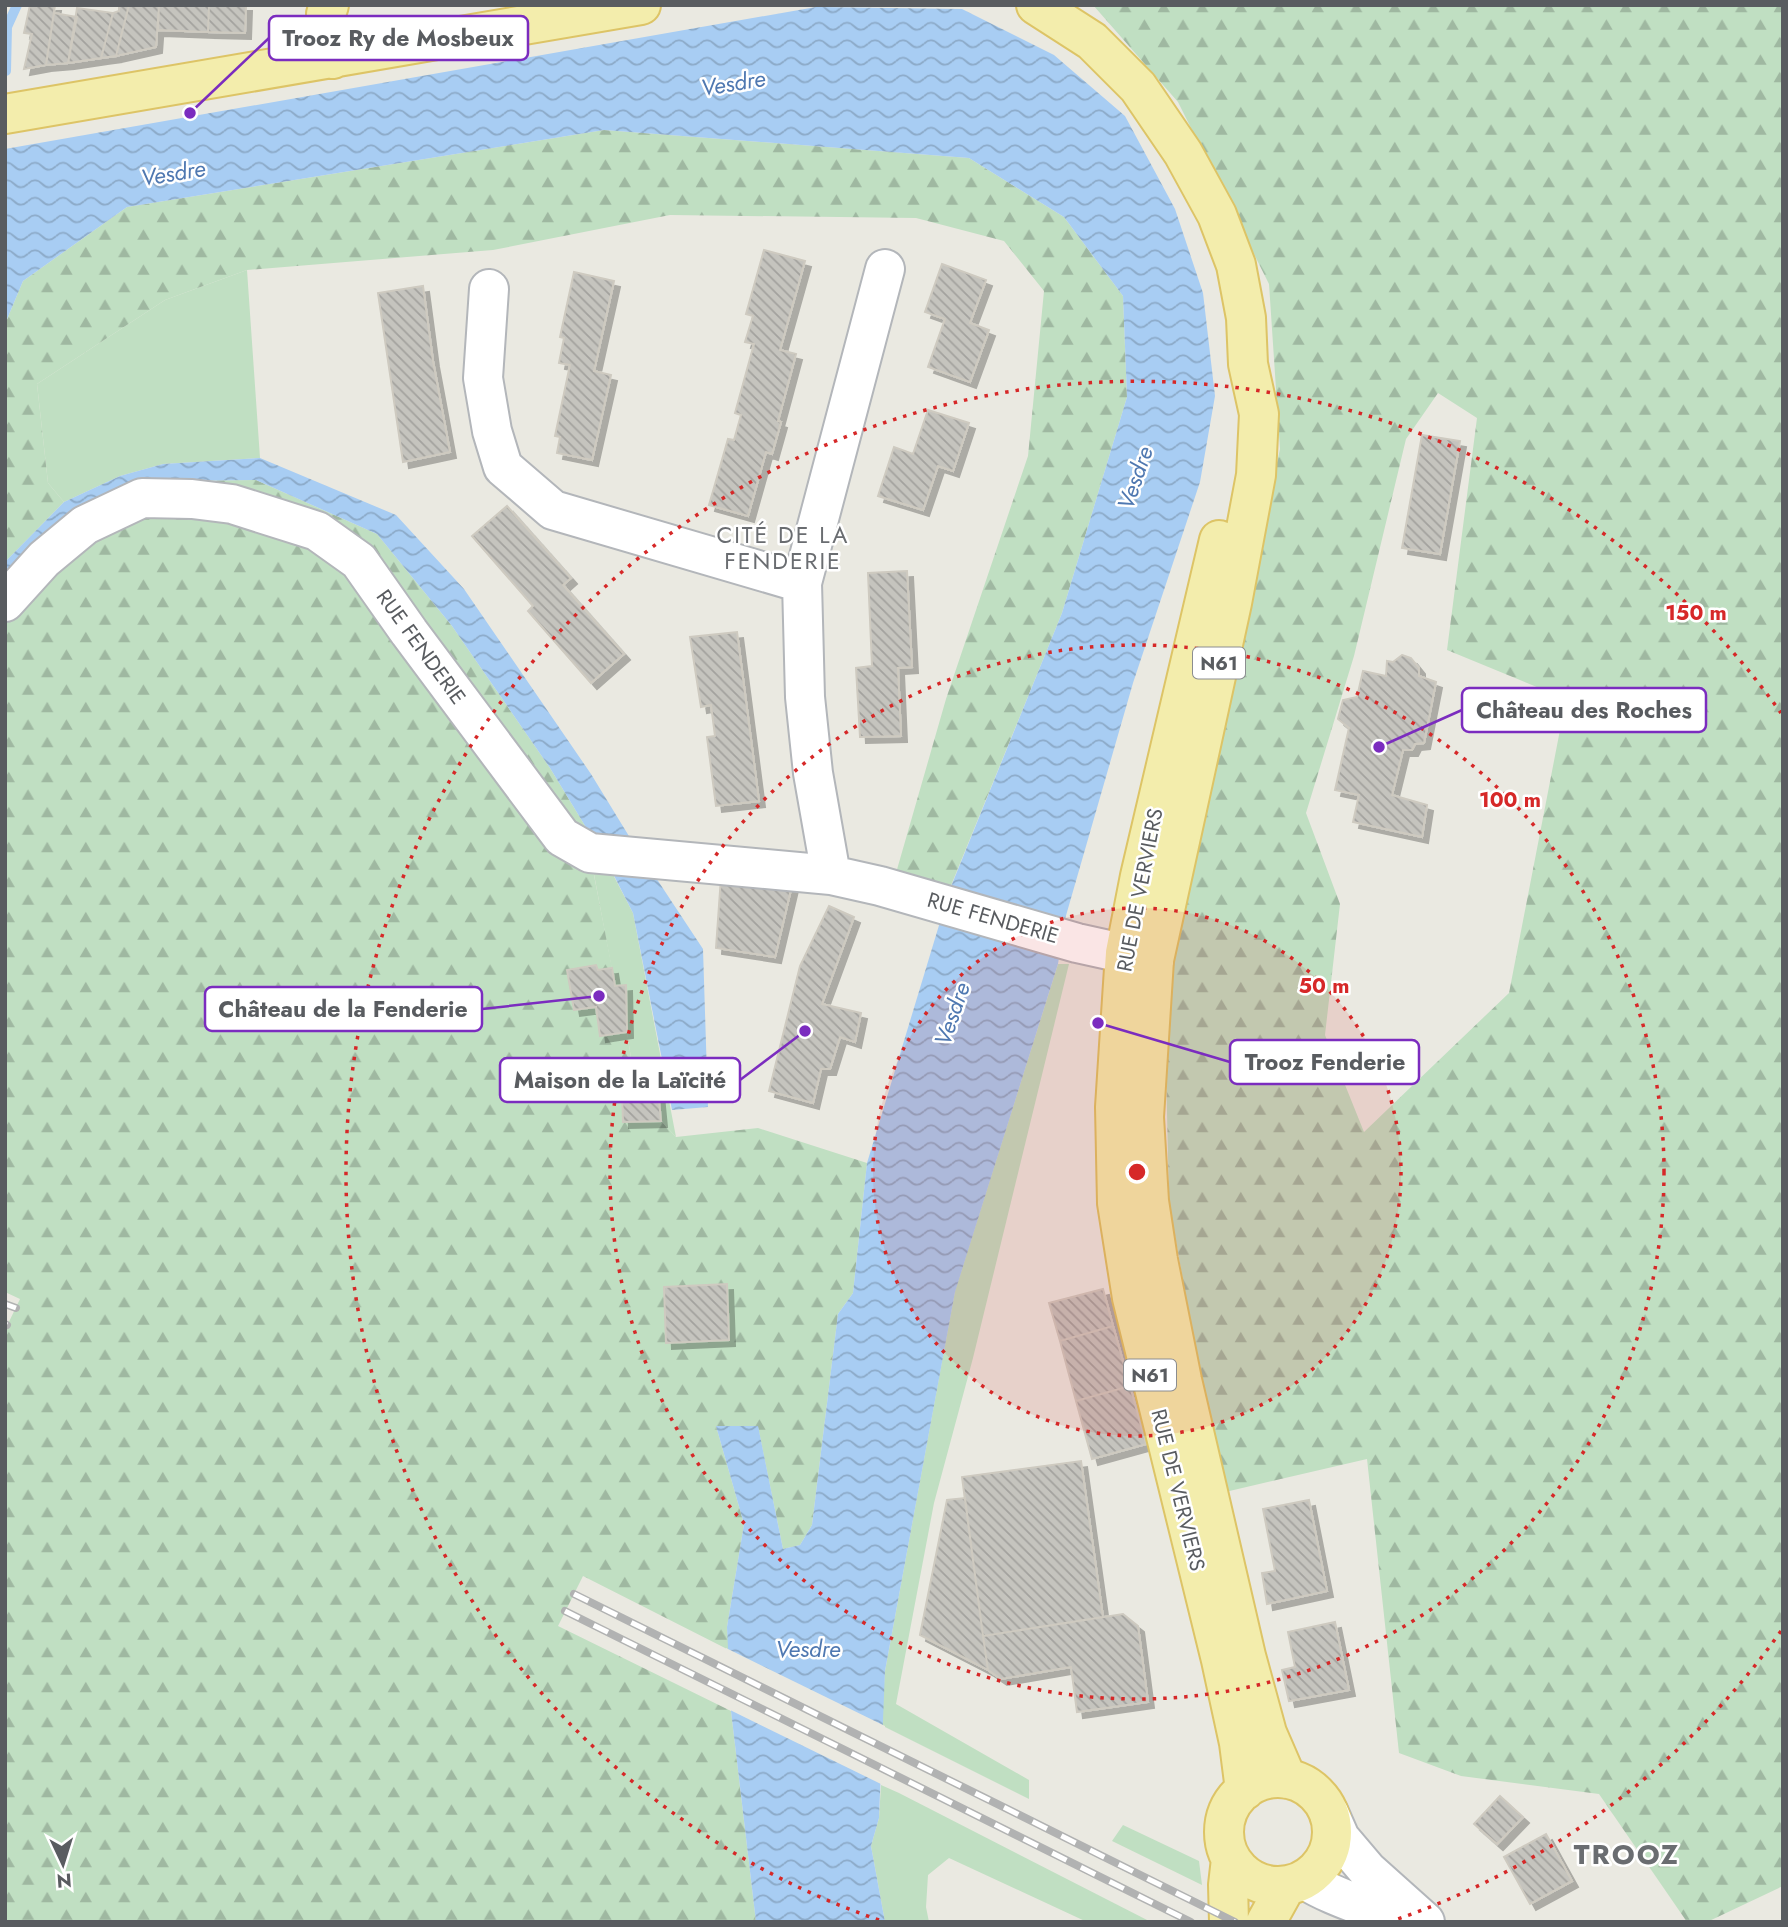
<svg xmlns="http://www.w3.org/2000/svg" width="1788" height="1927" font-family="Jost,sans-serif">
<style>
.green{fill:#c0dfc2}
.forest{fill:url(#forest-firs);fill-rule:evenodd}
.water{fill:url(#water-waves)}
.pier{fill:#eae9e1}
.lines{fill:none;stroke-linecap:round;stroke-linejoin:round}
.stream{stroke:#a8cdf3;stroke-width:10}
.building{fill:url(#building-back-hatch);stroke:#cecac0;stroke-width:2;filter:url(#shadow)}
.minor-casing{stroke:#b3b6ba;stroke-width:42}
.major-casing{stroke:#ddc466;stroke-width:42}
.minor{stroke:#fff;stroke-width:38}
.major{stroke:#f3edac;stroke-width:38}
.rail-casing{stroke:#b1b2b2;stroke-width:8}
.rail{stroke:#fff;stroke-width:5;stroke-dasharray:16;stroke-linecap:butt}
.ring{fill:none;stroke:#d62828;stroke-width:3.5;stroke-dasharray:3.5 7}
.labels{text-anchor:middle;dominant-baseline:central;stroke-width:5;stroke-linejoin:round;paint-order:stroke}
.shield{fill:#fff;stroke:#8b8d90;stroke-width:2}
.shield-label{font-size:19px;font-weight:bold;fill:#595c60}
.street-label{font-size:21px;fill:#595c60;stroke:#fff}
.water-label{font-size:23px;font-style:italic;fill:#4f78b1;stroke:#fff}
.neighbourhood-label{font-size:23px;letter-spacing:2px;fill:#6a6d71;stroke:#fff}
.district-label{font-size:28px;font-weight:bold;letter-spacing:2px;fill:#6a6d71;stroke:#fff}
.centre{fill:#d62828;stroke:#fff;stroke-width:3.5}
.ring-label{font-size:21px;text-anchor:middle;font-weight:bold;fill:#d62828;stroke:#fff;stroke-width:5;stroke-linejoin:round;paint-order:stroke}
.leader{fill:none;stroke:#7b2cbf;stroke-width:2.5}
.callout-dot{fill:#7b2cbf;stroke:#fff;stroke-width:2.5}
.callout{fill:#fff;stroke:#7b2cbf;stroke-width:2.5}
.callout-label{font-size:23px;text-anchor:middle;font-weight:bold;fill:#595c60}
</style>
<defs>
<pattern id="forest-firs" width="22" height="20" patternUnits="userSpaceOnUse" patternTransform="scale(1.75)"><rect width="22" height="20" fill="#c0dfc2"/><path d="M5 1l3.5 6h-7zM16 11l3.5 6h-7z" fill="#9fb8a1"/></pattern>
<pattern id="water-waves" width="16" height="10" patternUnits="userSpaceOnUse" patternTransform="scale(1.75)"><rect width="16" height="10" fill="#a8cdf3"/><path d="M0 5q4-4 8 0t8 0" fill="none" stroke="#8caac8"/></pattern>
<pattern id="building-back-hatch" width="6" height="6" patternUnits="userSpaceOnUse" patternTransform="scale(1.75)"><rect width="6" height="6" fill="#c5c4be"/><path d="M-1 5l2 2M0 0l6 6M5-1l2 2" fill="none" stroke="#a3a29e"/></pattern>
<filter id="shadow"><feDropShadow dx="6" dy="6" stdDeviation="0" flood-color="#0004"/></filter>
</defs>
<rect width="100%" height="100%" fill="#eae9e1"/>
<!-- green -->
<path class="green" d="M247,270l13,188 -97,6 -43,12 -56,26 -16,-19 -11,-99 128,-84z
M607,863l26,50 43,224 -15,-16 -3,-31 -22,1 -9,-59 -1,-47 -11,1 -22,-117z
M1058,964h11l-96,394 -39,145 -38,201 133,76v19l-148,-74 4,-54 70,-380z
M881,1785l18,8 252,129h-64l-138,-64 -21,17 -2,32 3,15h-44l-14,-76 8,-28z
M1123,1825l76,36 3,24 -90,-44z"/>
<!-- forest -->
<path class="forest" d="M1093,5h690v1881l-76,36h-20l-88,-128 -138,-18 -62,-23 -32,-294 -146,34 -52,-291 -5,-223 116,-530 -11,-165 -91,-182zM1438,393l39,25 -30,232 119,49 -57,294 -145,139 -39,-97 15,-131 -34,-91 48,-157 52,-217z
M604,130l365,28 95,59 59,79 4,101 -65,216 -112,275 -54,-15 50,-174 82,-243 16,-165 -40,-50 -88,-23 -246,-3 -177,35 -246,20 -82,30 -128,84 11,99 16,19 -59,60v-238l18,-43 104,-74z
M256,480l121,54 75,92 98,142 57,94 -14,8 19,98 -14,2 -2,-5v42l4,29 27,-4 9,59 -14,1 1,30 38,-1 15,16 82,-9 109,35 -14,130 -15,21 -26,211 -12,20 -17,4 -25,-122 -42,-1 28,98 -17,103 2,23 -146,-74 -25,50 173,85 25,211h-751v-592l15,-31 -15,-7v-703l158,-108z"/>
<!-- water -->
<path class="water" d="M816,7l146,2 92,46 71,61 50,93 28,84 12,103 -15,86 -67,201 -68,236 -7,45 -103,328 -70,379 -6,147 -8,28 14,76h-129l-25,-211 -4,-84 17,-103 -28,-98h42l25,123 17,-4 12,-20 26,-211 15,-21 14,-130 83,-274 112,-276 65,-216 -4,-101 -59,-79 -95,-59 -365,-28 -477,77 -104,74 -18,43v-175z
M260,458l136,57 68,74 127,185 44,72 68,103 5,158 -36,3 -39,-197 -26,-51 -57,-94 -98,-142 -75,-92 -121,-54 -93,1 -158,108v-27l59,-60 56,-26 43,-12z"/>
<!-- pier -->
<path class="pier" d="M726,1648l159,78v60l-157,-77z"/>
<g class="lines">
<!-- stream -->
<path class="stream" d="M6,71l1,-44 10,-22"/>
</g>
<!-- building -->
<path class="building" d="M30,5h25l-9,60 -22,4 8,-35 -8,-1z
M119,5h10l-13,51 -15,2 12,-45 6,-2z
M129,5h30l-3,42 -40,9z
M159,5h50l-1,27 -50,-2z
M209,5h37l-1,28 -37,-1z
M77,8l36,5 -12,45 -33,5z
M54,13l23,4 -9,46 -22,2z
M764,250l41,11 -25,89 16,4 -18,67 3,1 -9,32 -6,-2 -18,64 -39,-11 19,-66 6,1 7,-25 -6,-2 19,-69 -9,-2 8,-26 -7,-2z
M942,264l44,16 -16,43 19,7 -19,52 -42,-15 17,-48 -20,-7z
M574,272l40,9 -20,90 17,4 -19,85 -35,-7 3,-16 -5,-1 15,-71 -11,-2 5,-25 -4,-1z
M423,286l10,75 17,91 -47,10 -25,-169z
M928,410l41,13 -16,48 -15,-5 -15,44 -45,-14 16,-49 19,7z
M1422,435l38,6 -20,113 -38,-6z
M507,506l64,72 -8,7 61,69 -33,29 -63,-72 5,-5 -61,-70z
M907,571l5,96 -14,1 3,68 -41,1 -4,-69 16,-2 -4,-93z
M737,632l22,169 -43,5 -9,-69 8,-1 -4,-31 -10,2 -11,-70z
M1402,655l9,3 8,10v8l17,6 -12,61 -9,1 -3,6h-9l-11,45 35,10 -5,32 -69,-15 6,-27 -24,-5 14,-62 -11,-9 5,-19 14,-3 6,-26 23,5 1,-15 6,1z
M721,877l71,8 -17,72 -59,-9z
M829,906l25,11 -32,87 39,9 -6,29 -15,-5 -10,32h-9l-8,34 -44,-12 31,-125z
M596,965l2,5 14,-2 3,18 11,-1 1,47 -27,4 -4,-29 -22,3 -7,-40z
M658,1090l3,31 -38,1 -1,-30z
M727,1284l2,56 -63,3 -2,-56z
M1103,1289l10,37 -53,15 -11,-38z
M1113,1326l17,60 -54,15 -16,-60z
M1130,1386l16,58 -54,15 -16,-58z
M1081,1461l22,156 -120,19 -21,-159z
M965,1498l18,138 5,34 -68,-35 27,-135z
M1309,1500l18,91 -60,13 -5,-31 13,-2 -12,-62z
M1123,1614l15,12 10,76 -71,10 -6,-45 -70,12 -13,-9 -5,-34z
M1335,1622l14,68 -60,11 -7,-31 13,-3 -7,-35z
M1500,1796l23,21 -26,27 -23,-20z
M1546,1834l26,47 -42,23 -26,-47z"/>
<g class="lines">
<defs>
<path id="minor" d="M489,289l-6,89 9,53 11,36 50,43 249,73
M5,602l39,-43 41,-34 57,-27 50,1 40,5 85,27 42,30 50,71 153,205 28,16 241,22 49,11 197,57 77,17
M831,875l-18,-102 -8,-76 -3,-114 83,-314
M1329,1813l11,25 28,33 57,51
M1305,1880c29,18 64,27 96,42"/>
<path id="major" d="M329,5l-3,9 7,45
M1036,5l56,36 46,46 45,66 34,62 19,50 10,53 2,46 11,50 -3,61 -24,128 -78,357 -10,157 5,84 9,59 24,120 64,276 21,77 20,46
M5,114l636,-109
M1219,540l-79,336 -15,77 -10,154 2,96 15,95 89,362 18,83 6,47
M1224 1832a54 54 0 1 1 108 0a54 54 0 1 1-108 0Z
M1229,1922l-1,-37 3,-26
M1266,1922l20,-36"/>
</defs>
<!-- minor casing -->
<use href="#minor" class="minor-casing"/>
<!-- major casing -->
<use href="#major" class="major-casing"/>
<!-- minor -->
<use href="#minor" class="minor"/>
<!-- major -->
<use href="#major" class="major"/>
<defs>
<path id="rail" d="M5,1304l11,4
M5,1324l2,1
M574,1594l661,328
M565,1611l626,311"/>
</defs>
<!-- rail casing -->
<use href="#rail" class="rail-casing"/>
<!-- rail -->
<use href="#rail" class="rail"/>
</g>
<!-- distance rings -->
<circle cx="1137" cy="1172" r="264" fill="#d62828" fill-opacity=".12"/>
<g class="ring">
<circle cx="1137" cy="1172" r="264"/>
<circle cx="1137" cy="1172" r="527"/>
<path d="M1781 1631A791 791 0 0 1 1395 1920M879 1920A791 791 0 1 1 1781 713"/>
</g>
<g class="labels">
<!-- shield labels -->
<g class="shield">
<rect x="1193" y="647.5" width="52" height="31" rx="5"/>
<rect x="1124" y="1359.5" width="52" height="31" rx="5"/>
</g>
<g class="shield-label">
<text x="1219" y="663">N61</text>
<text x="1150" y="1375">N61</text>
</g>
<!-- street labels -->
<g class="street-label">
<text transform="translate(421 647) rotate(54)">RUE FENDERIE</text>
<text transform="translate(1140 890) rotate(-79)">RUE DE VERVIERS</text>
<text transform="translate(993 918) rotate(16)">RUE FENDERIE</text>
<text transform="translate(1178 1490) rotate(76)">RUE DE VERVIERS</text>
</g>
<!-- water labels -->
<g class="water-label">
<text transform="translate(733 83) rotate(-9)">Vesdre</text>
<text transform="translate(173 173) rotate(-9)">Vesdre</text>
<text transform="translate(1135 478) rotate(-71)">Vesdre</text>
<text transform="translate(952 1014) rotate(-71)">Vesdre</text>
<text x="808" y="1649">Vesdre</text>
</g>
<!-- neighbourhood labels -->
<g class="neighbourhood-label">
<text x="783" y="535">CITÉ DE LA<tspan x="783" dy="26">FENDERIE</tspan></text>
</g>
<!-- district labels -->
<g class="district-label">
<text x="1627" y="1854">TROOZ</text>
</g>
</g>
<circle cx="1137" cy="1172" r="10" class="centre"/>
<g class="ring-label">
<text x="1696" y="620">150 m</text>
<text x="1510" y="807">100 m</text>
<text x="1324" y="993">50 m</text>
</g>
<!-- callouts -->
<path class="leader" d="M190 113L269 38M1379 747L1462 710M599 996L482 1009M1098 1023L1230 1062M805 1031L740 1080"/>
<g class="callout-dot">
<circle cx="190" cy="113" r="7"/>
<circle cx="1379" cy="747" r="7"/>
<circle cx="599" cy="996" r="7"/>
<circle cx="1098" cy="1023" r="7"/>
<circle cx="805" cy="1031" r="7"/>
</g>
<g class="callout">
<rect x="269" y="16" width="259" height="44" rx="7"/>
<rect x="1462" y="688" width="244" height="44" rx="7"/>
<rect x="205" y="987" width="277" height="44" rx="7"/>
<rect x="1230" y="1040" width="189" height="44" rx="7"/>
<rect x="500" y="1058" width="240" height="44" rx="7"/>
</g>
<g class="callout-label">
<text x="398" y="46">Trooz Ry de Mosbeux</text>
<text x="1584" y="718">Château des Roches</text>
<text x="343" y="1017">Château de la Fenderie</text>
<text x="1325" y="1070">Trooz Fenderie</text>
<text x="620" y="1088">Maison de la Laïcité</text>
</g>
<!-- border -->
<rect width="1788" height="1927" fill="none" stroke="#595c60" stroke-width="14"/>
<!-- north arrow -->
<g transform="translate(63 1864) rotate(176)" stroke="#ffffff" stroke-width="5" paint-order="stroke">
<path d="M0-5L12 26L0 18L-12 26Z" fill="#595c60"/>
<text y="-10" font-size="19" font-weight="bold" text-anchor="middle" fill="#595c60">N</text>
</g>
</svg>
